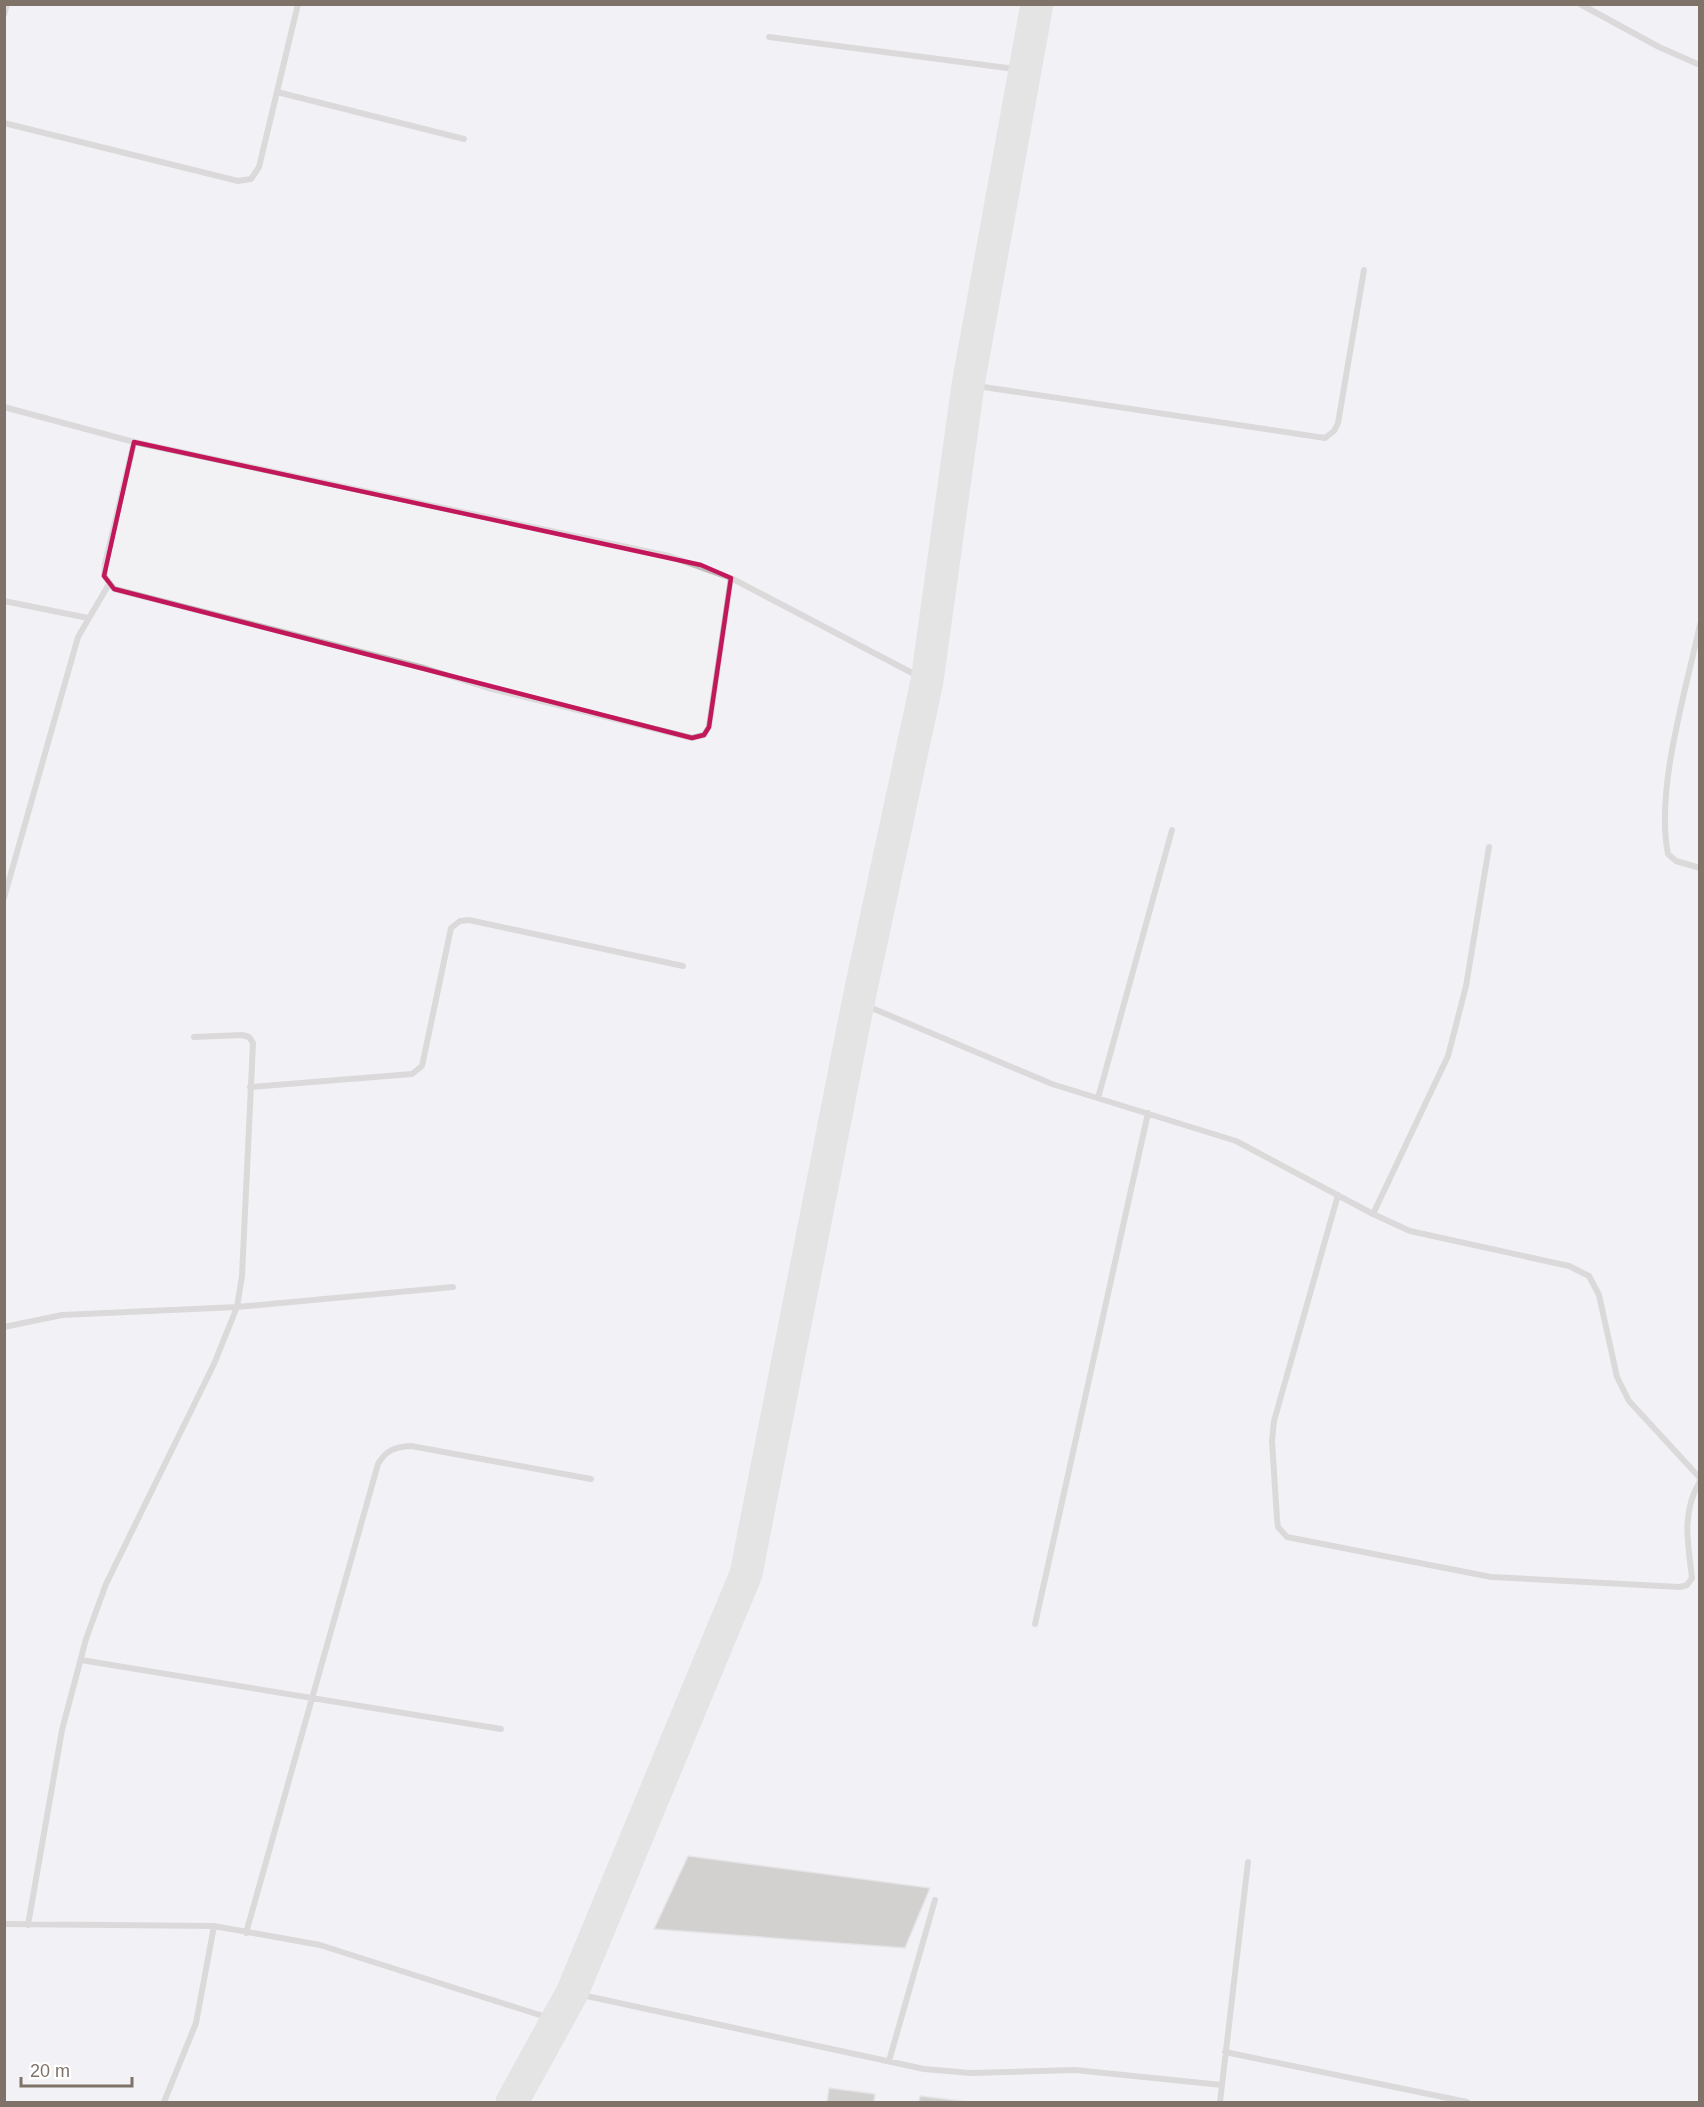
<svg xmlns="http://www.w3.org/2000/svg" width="1704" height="2107" font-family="Arial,sans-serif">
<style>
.building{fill:#aea7a3;stroke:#d5d5d6;stroke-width:1.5}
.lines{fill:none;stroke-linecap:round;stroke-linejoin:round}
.street{stroke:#c0bbb8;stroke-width:6}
.secondary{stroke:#d6d2d0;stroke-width:33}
.marked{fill:none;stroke:#c2185b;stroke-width:4.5;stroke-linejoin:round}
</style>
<rect width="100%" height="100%" fill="#f2f2f5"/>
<!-- building -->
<path class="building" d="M688,1856l242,32 -25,60 -251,-19z
M829,2088l46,6 -1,8h-47z
M920,2096l51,6h-52z"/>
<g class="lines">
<!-- street -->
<path class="street" d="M1580,4l79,43 41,18
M4,15l3,-11
M769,37l246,32
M277,92l187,47
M4,123l234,58 13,-2 8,-12 39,-163
M977,386l348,52 9,-7 4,-8 26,-153
M4,407l130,35 535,114 62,22 185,97
M134,442l-29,122 -1,12 10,13 310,79 64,20 204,50 12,-3 5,-8 22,-149
M4,601l84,17
M1700,624c-14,67 -45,165 -32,230l8,7 24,7
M4,898l74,-261 31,-53
M867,1006l185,78 184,57 137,73 37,17 159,35 20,10 10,19 18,82 12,24 71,77
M250,1087l162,-13 10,-8 29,-138 9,-7 9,-1 214,46
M1098,1098l74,-268
M1338,1195l-64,226 -2,20 5,78 1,8 9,10 204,40 189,10 7,-2 5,-7c-4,-34 -11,-65 8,-97
M1373,1214l75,-158 18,-70 23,-139
M4,1327l58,-12 175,-8 216,-20
M1035,1624l113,-511
M81,1660l420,69
M4,1924l210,2 106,19 226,72
M28,1925l34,-195 24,-91 20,-55 108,-220 23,-57 5,-31 11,-233 -4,-6 -7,-2 -48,2
M246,1933l132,-469c8,-14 17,-17 33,-18l180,33
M582,1995l342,74 46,4 105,-3 147,15
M1225,2052l242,50
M889,2061l46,-161
M164,2102l32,-79 18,-97
M1220,2102l28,-240"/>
<!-- secondary -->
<path class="secondary" d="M512,2102l60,-109 174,-419 112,-571 69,-322 41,-296 69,-381"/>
</g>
<!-- marked area -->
<path d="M0 0H1704V2107H0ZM134,442l567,123 30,13 -22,149 -5,8 -12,3 -578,-149 -10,-13z" fill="#f2f2f5" fill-opacity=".55" fill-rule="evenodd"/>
<path class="marked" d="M134,442l567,123 30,13 -22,149 -5,8 -12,3 -578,-149 -10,-13z"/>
<!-- border -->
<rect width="1704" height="2107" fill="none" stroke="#7f7268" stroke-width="12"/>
<!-- scale -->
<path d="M21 2077v9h111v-9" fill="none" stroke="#7f7268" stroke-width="3"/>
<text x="30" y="2077" font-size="18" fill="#7f7268" stroke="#ffffff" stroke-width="4.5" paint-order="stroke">20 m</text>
</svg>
